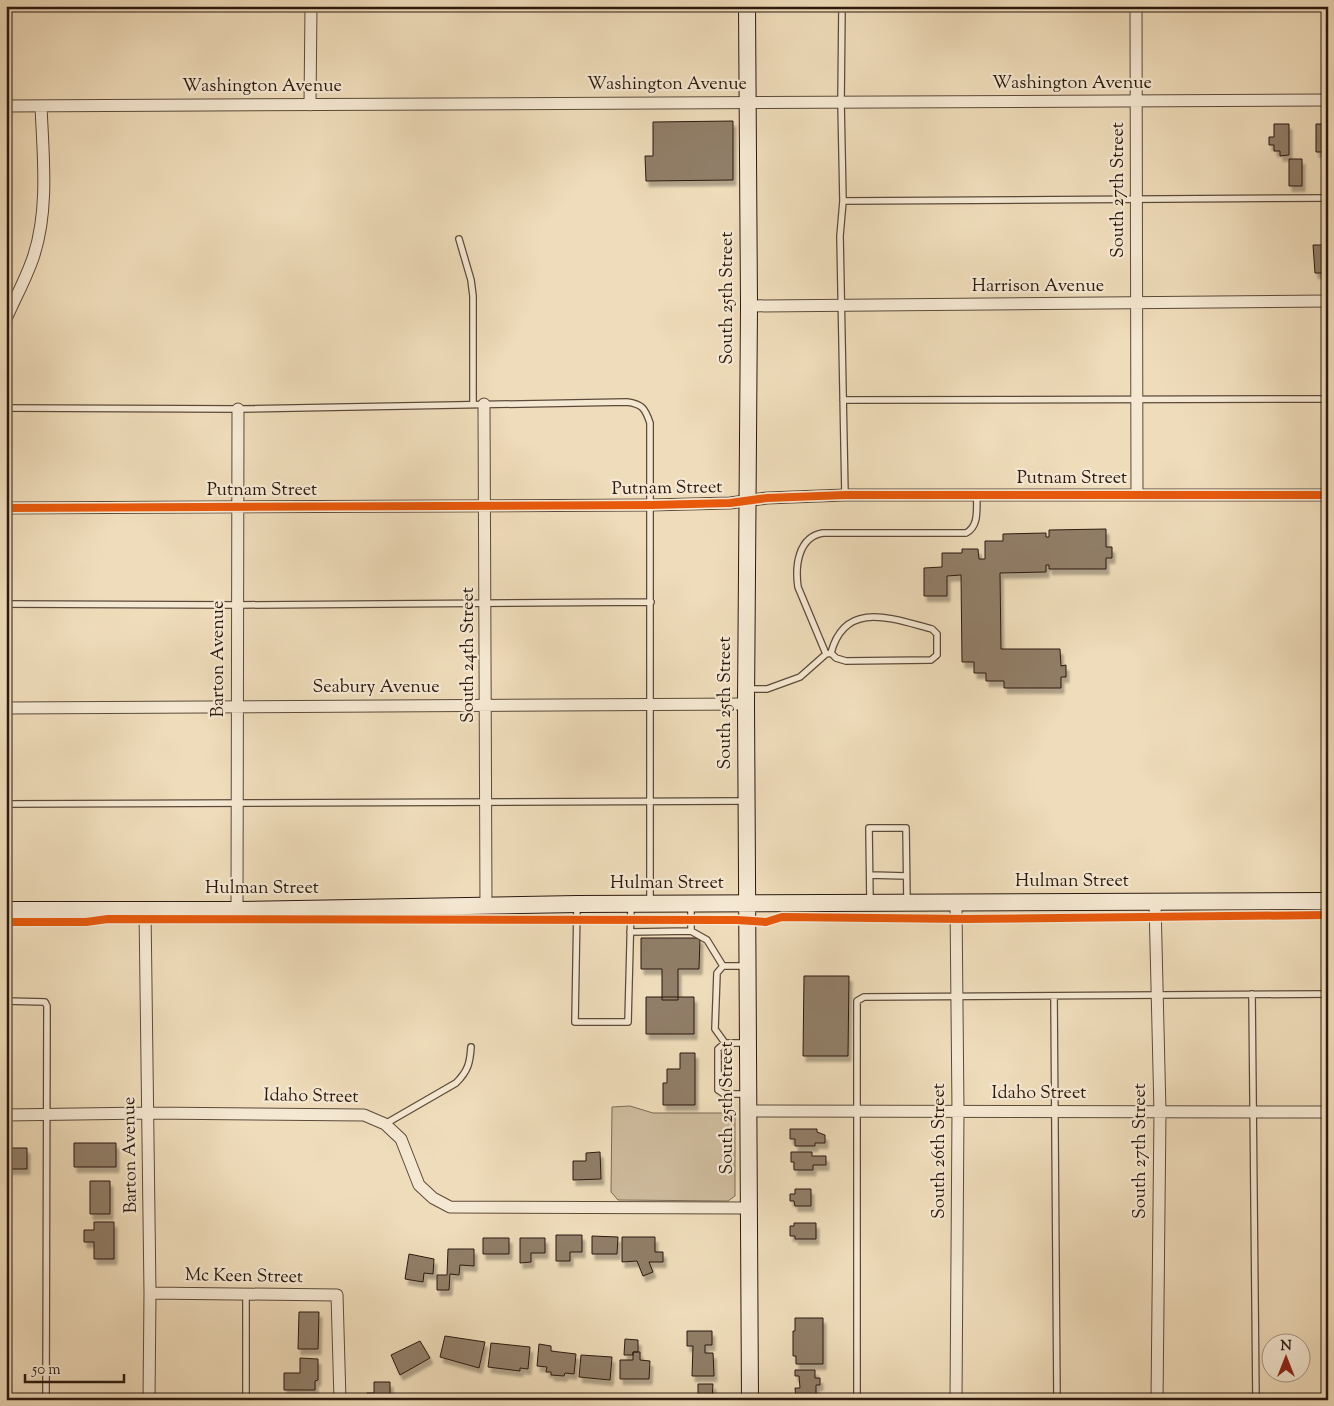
<svg xmlns="http://www.w3.org/2000/svg" width="1334" height="1406" font-family="'Sorts Mill Goudy',serif">
<style>
.green{fill:#cebb9d;stroke:#7c6a56}
.building{fill:#917e68;stroke:#2b190f;filter:url(#shadow)}
.lines{fill:none;stroke-linecap:round;stroke-linejoin:round}
.lane-casing{stroke:#5c4a3a;stroke-width:8}
.street-casing{stroke:#5c4a3a;stroke-width:13}
.secondary-casing{stroke:#2b190f;stroke-width:18}
.lane{stroke:#f5e8d2;stroke-width:5.5}
.street{stroke:#f5e8d2;stroke-width:11}
.secondary{stroke:#f5e8d2;stroke-width:16}
.cycleway-casing{stroke:#f5e8d2;stroke-width:11}
.cycleway{stroke:#e8590c;stroke-width:8}
.labels{text-anchor:middle;dominant-baseline:central;stroke-width:4.5;stroke-linejoin:round;paint-order:stroke}
.street-label{font-size:18px;fill:#2b190f;stroke:#f5e8d2}
</style>
<defs>
<filter id="shadow"><feDropShadow dx="3" dy="5.5" stdDeviation="1" flood-color="#0004"/></filter>
</defs>
<rect width="100%" height="100%" fill="#efdcba"/>
<filter id="stains"><feTurbulence type="fractalNoise" baseFrequency=".004" numOctaves="4"/><feColorMatrix values="0 0 0 0 .2 0 0 0 0 .09 0 0 0 0 .02 0 0 0 .5 -.17"/></filter>
<radialGradient id="worn" r=".72"><stop offset=".6" stop-color="#630" stop-opacity="0"/><stop offset="1" stop-color="#630" stop-opacity=".3"/></radialGradient>
<!-- green -->
<path class="green" d="M630,1106l23,7h82v83l-7,5 -110,-1 -7,-8 1,-85z"/>
<!-- building -->
<path class="building" d="M733,121v59l-87,1 -1,-25h8v-34z
M1274,124h15v31l-9,1v-5h-6v-6h-5v-8h5z
M1316,124h12v28h-12z
M1289,159h13v27h-13z
M1313,245h15l-1,28h-12z
M1106,529v18h6v11h-6v11h-57v-4h-3v7l-46,1 1,76h59l1,17 5,-1v12h-5v11h-57v-7h-18v-8h-12v-11h-12l-1,-87 -14,1v20h-23v-28l18,-1v-14h20v-4h16l1,10h6v-18h18v-7l43,-1v4h3v-7z
M641,938h59l-1,31h-21v31h-16v-31h-21z
M804,976h45l-1,80h-45z
M646,997h48v37h-48z
M680,1053h15v52h-32v-22h4v-14h13z
M790,1129h27v3l8,3v8h-10v3h-20v-7h-5z
M74,1143h42v24h-42z
M6,1148h21v21h-21z
M600,1152l1,27 -28,1v-19h13v-8z
M791,1152h21v4h14v9h-13v5h-19v-8h-3z
M90,1181h20v33h-20z
M795,1189h16v17h-16l-1,-5h-4v-7h5z
M94,1222h20v37h-20v-17h-10v-12h10z
M794,1223h22v16h-21v-3h-5v-10h4z
M556,1235h26v17h-12v9h-14z
M592,1236l26,1 -1,17h-25z
M622,1237h33v15h8v10h-14l4,10 -10,4 -6,-15 -15,1z
M483,1238h26v16h-26z
M520,1238h25v15h-14v9l-11,1z
M448,1249h26v17l-14,-1 -1,10 -9,-1 -1,16h-12v-15h10z
M409,1254l25,5 -1,15 -9,-1 -1,9 -18,-3z
M299,1312h20l-1,37h-20z
M795,1318h28v46h-27v-8h-3v-25h2z
M687,1331h25v14h-7v8h8l1,23h-22l1,-30h-6z
M445,1336l40,6 -6,26 -39,-11z
M625,1339l13,1v12h-5v3h-9z
M420,1341l10,17 -30,17 -9,-20z
M491,1343l39,4 -2,22 -8,-1v3l-32,-4z
M539,1344l12,2v5l25,3 -2,20 -9,-1 -1,3 -13,-1v-3h-5l1,-5 -10,-1z
M633,1352h7v8l10,1 -1,18h-29v-19h13z
M581,1355l31,2 -2,23 -31,-3z
M300,1358l18,1v21l-3,1v9h-31v-17h16z
M795,1370h20v8h5v7h-4v15h-20l-1,-12h5l-1,-12h-4z
M374,1382h16v18h-23v-7h7z
M698,1384h15l-1,16h-14z"/>
<g class="lines">
<defs>
<path id="lane" d="M842,6l-1,96 2,99 -3,35 5,259
M843,201l485,-3
M459,239l12,41 2,16v108
M843,400l485,-1
M6,408l232,1 389,-7c15,2 18,6 23,21v479
M6,604l231,1 414,-3
M826,654l-28,-67c-3,-21 0,-50 25,-54h143c14,-7 10,-26 11,-39
M748,689h19l33,-12 26,-23 5,-1c14,-54 62,-34 101,-24l5,5v21l-6,5 -85,1 -10,-3 -5,-5
M6,804l738,-3
M870,875l36,1
M870,902l-1,-74h37l1,73
M577,906l-2,116h53l3,-116
M691,931l16,9 16,26
M630,932l61,-1v-27
M1252,994l4,406
M1054,996l3,404
M6,1001l39,1 2,4 -1,394
M725,1043l-10,-14 2,-56 6,-7h23
M746,1043h-21l-7,6v41l6,4h23
M385,1124l71,-41c12,-12 14,-20 15,-36
M246,1400v-106
M857,1400v-399l7,-4 464,-3"/>
<path id="street" d="M1136,6l1,488
M310,105l1,-99
M6,106l1322,-6
M749,306l579,-5
M6,319c9,-21 21,-42 28,-64 15,-47 9,-100 7,-149
M484,404l2,502
M6,508l645,-3 79,-2 37,-5 78,-3h483
M6,708l740,-4
M1155,902l5,210 -3,288
M145,909l5,384 -1,107
M237,910l1,-501
M750,1111l578,1
M6,1115l142,-2 216,2 21,9 16,15 18,46 14,13 17,9 298,1
M150,1293l187,2 3,105
M956,1400l2,-289 -2,-208"/>
<path id="secondary" d="M747,6l2,300 -3,398 4,696
M6,910h231l340,-6 751,-3"/>
</defs>
<!-- lane casing -->
<use href="#lane" class="lane-casing"/>
<!-- street casing -->
<use href="#street" class="street-casing"/>
<!-- secondary casing -->
<use href="#secondary" class="secondary-casing"/>
<!-- lane -->
<use href="#lane" class="lane"/>
<!-- street -->
<use href="#street" class="street"/>
<!-- secondary -->
<use href="#secondary" class="secondary"/>
<defs>
<path id="cycleway" d="M6,508l645,-3 79,-2 37,-5 78,-3h483
M6,922h80l22,-3 629,1 29,2 16,-5 184,2 362,-4"/>
</defs>
<!-- cycleway casing -->
<use href="#cycleway" class="cycleway-casing"/>
<!-- cycleway -->
<use href="#cycleway" class="cycleway"/>
</g>
<g class="labels">
<!-- street labels -->
<g class="street-label">
<text x="1072" y="84">Washington Avenue</text>
<text x="667" y="85">Washington Avenue</text>
<text x="262" y="87">Washington Avenue</text>
<text transform="translate(1119 190) rotate(-90)">South 27th Street</text>
<text x="1038" y="287">Harrison Avenue</text>
<text transform="translate(728 298) rotate(-90)">South 25th Street</text>
<text x="1072" y="479">Putnam Street</text>
<text transform="translate(667 489) rotate(-1)">Putnam Street</text>
<text x="262" y="491">Putnam Street</text>
<text transform="translate(469 655) rotate(-90)">South 24th Street</text>
<text transform="translate(219 659) rotate(-90)">Barton Avenue</text>
<text x="376" y="688">Seabury Avenue</text>
<text transform="translate(726 703) rotate(-90)">South 25th Street</text>
<text x="1072" y="882">Hulman Street</text>
<text x="667" y="884">Hulman Street</text>
<text x="262" y="889">Hulman Street</text>
<text x="1039" y="1094">Idaho Street</text>
<text transform="translate(311 1097) rotate(1)">Idaho Street</text>
<text transform="translate(728 1108) rotate(-90)">South 25th Street</text>
<text transform="translate(940 1151) rotate(-90)">South 26th Street</text>
<text transform="translate(1141 1151) rotate(-90)">South 27th Street</text>
<text transform="translate(131 1155) rotate(-91)">Barton Avenue</text>
<text transform="translate(244 1277) rotate(1)">Mc Keen Street</text>
</g>
</g>
<!-- margin -->
<rect width="1334" height="1406" fill="none" stroke="#efdcba" stroke-width="25"/>
<rect x="8" y="8" width="1319" height="1391" fill="none" stroke="#2b190f" stroke-width="2.5"/>
<rect x="12" y="12" width="1309" height="1381" fill="none" stroke="#2b190f"/>
<!-- north arrow -->
<g transform="translate(1286 1358)"><circle r="24" fill="#f5e8d2" stroke="#a49584"/>
<path d="M0-4L9 19L0 12L-9 19Z" fill="#8f2418"/>
<text y="-8" font-size="14" font-weight="bold" text-anchor="middle" fill="#2b190f">N</text>
</g>
<!-- scale -->
<path d="M25 1374v8h99v-8" fill="none" stroke="#2b190f" stroke-width="2.5"/>
<text x="32" y="1374" font-size="15" fill="#2b190f" stroke="#f5e8d2" stroke-width="4" paint-order="stroke">50 m</text>
<rect width="100%" height="100%" filter="url(#stains)"/>
<rect width="100%" height="100%" fill="url(#worn)"/>
</svg>
